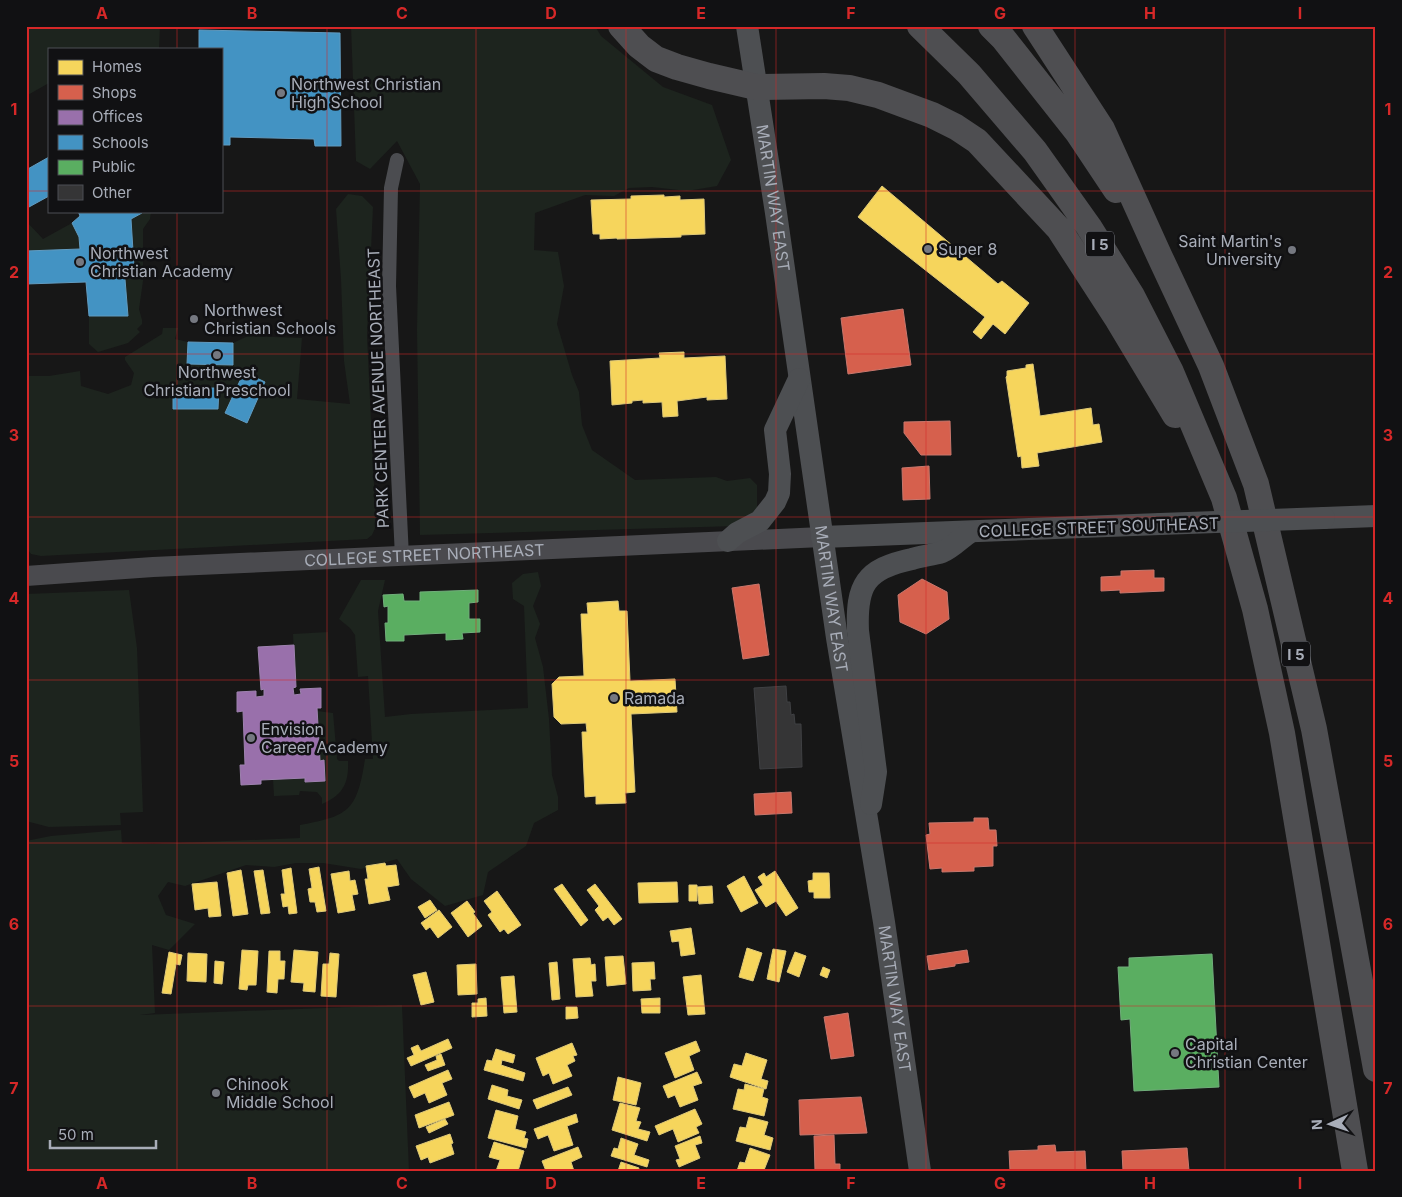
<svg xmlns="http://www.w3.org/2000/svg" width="1402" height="1197" font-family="Inter,sans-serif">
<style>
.green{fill:#1d241e;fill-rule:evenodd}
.homes{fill:#f6d55c;stroke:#dfc978}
.shops{fill:#d6604d;stroke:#c8776d}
.offices{fill:#9970ab;stroke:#9e82af}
.schools{fill:#4393c3;stroke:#619bc0}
.public{fill:#5aae61;stroke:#71ae7b}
.building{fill:#353536;stroke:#3f4043}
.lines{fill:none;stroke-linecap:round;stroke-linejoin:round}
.street{stroke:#4b4c50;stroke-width:14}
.secondary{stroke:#4a4a4e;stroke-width:20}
.primary{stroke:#4d4f52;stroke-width:22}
.highway{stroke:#4e4e51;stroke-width:26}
.primary-bridge{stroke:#4d4f52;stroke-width:22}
.grid{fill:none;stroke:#d62828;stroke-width:1;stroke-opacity:0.55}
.poi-dot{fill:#757880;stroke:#111113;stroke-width:2}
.labels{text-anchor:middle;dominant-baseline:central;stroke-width:5;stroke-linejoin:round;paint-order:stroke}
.shield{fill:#111113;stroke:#7b7e86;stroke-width:1}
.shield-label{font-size:15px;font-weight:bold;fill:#a8adb8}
.poi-label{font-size:16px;fill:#a8adb8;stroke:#111113;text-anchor:start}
.street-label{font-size:16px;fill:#a8adb8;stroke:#111113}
.neatline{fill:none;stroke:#d62828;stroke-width:2}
.grid-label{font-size:16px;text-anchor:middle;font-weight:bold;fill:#d62828}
</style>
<rect width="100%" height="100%" fill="#171717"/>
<!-- green -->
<path class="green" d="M26,26h134l-1,23h-110v34l-23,13z
M351,26h244l6,10 62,51 49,18 19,55 -14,26 -30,5 -35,-4 -23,1 -15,8 -29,-1 -50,18 -1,37 24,2 6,34 -7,38 15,51 7,17 3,33 10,25 43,30 81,-3 11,4 23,-3 7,7v27l-20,14 -317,9 -3,-205 3,-146 -23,-43 -27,28 -14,-8z
M348,194l14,2 11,11 -6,129 9,190 -4,9 -5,4 -326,17 -10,-2 -5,-7v-171h23l31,-5 1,15 27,8 23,-9 3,-12 -9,-13v-3l37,-23 1,-6h15l-3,11 13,3 -1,21 46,2v-22l15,-7 54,2 -5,61 53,5 -6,-43 -3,-82 -5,-70zM245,373l20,10 -19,40 -21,-10zM173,388h45v21h-45z
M141,211h10l-1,8 -7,10v52l-4,28 3,11v4l-5,5 3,3 -12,11 -30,9 -9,-8v-28h39l-4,-49h9l-2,-48 11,-6z
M26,221l17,18 29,-16 7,14 1,12 -54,2z
M538,572l3,14 -8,20 7,18 -5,14 8,29 6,52 3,56 6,22v13l-24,13 -8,23 -38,26 -5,23 -38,11 -34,-27 -14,-20 -36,10 -38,-6h-27l-22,4 -28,-2 -61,21 -17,-4 -10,14 8,19 29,9 -26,26 -17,-5 3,68 -15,2 262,-10 7,166h-383v-330l25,-5 70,-6 1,13 31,1 147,-6v-13c49,-9 57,-14 65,-66h8l-5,-83 -10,1 -3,-42 -5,-7 -11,-9 22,-39h24l-7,31 7,106 26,-3 117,-6 -4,-102 -11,-7 -1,-16 11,-9z
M129,590l8,58 6,164 -23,1 1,12 -72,2 -23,-6v-227z
M328,632l2,49 -35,-1 -2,-46z
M317,711l16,2 4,46 2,2h9c1,22 -5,34 -26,43v-6l-5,-6 -17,-1 -1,4 -25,1 -1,-17 32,-1v4l20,-1 -1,-20h-4z"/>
<!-- homes -->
<path class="homes" d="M882,186l116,98 4,-3 27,22 -24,31 -12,-10 -12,15 -8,-7 12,-15 -127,-100z
M664,195v2l16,-1v4l24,-1 1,35 -24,1v2l-64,2v-1l-17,1v-5h-7l-2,-34 40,-1v-3z
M684,352v6l41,-2 2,43 -20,1v-3l-30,4 1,15 -15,1 -1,-15 -19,1v-3l-11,1v2l-20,2 -2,-44 50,-3 -1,-5z
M1033,364l7,52 51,-8 2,17 6,-1 3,18 -65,11 2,13 -17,2 -1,-12 -3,1 -12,-80 1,-1v-5l19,-3v-3z
M618,601l1,10h8l3,70 45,-2 2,33 -46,2 4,78 -10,1 1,10 -30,1v-8l-11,1 -3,-65h5l-1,-9 -25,1 -7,-7 -2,-33 7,-7 25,-1 -3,-62h7l-1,-11z
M385,863l1,3 10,-1 3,20 -12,2 3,13 -21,4 -4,-25h3l-2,-13z
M319,867l7,44 -9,1 -2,-10h-5l-2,-13 4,-1 -3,-19z
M291,868l6,45 -8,1 -1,-8 -5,1 -2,-13h4l-3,-24z
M241,870l7,44 -15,2 -6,-43z
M263,870l7,43 -9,1 -7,-43z
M349,871l1,10 5,-1 3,14 -6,1 3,15 -17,3 -7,-39z
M775,871l23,37 -12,8 -10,-15 -10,6 -11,-17 8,-5 -5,-8 6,-4 2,4z
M813,873h16l1,25h-16v-6h-5l-1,-11 5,-1z
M744,876l14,27 -17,9 -14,-26z
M217,882l4,34 -12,1 -1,-9 -13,2 -3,-26z
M677,882l1,20 -39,1 -1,-20z
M562,884l26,36 -7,6 -27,-37z
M595,884l27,35 -8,6 -6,-8 -5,4 -8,-11 4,-4 -12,-16z
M689,885h8v16h-8z
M712,886l1,17 -14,1 -2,-17z
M497,891l24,34 -13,9 -4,-5 -4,3 -12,-17 4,-3 -8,-11z
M430,900l7,10 -12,8 -7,-11z
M467,901l8,11 -2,1 9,13 -14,11 -17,-24z
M439,910l13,17 -14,11 -8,-11 -4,3 -5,-7z
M691,928l4,26 -14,2 -2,-15 -7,1 -2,-11z
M747,948l15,5 -9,28 -14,-4z
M773,949l13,2 -7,31 -12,-3z
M242,950l16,1 -2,34h-8l-1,5 -8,-1z
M294,950l24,2 -3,40 -12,-1 1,-8 -13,-1z
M269,951h11v10h5l-1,18h-6l-1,14 -10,-1z
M169,952l13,3 -2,10 -4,-1 -5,30 -9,-1z
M795,952l11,4 -7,21 -12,-5z
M188,953l19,1 -1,28 -19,-1z
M330,953l9,1 -3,43 -15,-1 2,-32h6z
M623,956l3,28 -19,2 -2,-29z
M590,958l1,7 4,-1 1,17h-5l2,15 -17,1 -3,-38z
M215,961l9,1 -2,22 -8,-1z
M557,962l3,37 -8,1 -3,-37z
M654,962l1,17h-5l1,11 -18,1 -1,-28z
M476,964l1,30 -19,1 -1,-30z
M823,967l7,3 -3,8 -7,-3z
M426,972l8,30 -13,3 -8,-30z
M701,975l4,39 -17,1 -5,-38z
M514,976l3,36 -13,1 -3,-36z
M486,998l1,18 -15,1v-14h6v-4z
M660,998v15h-18l-1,-14z
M566,1007h11l1,11 -12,1z
M448,1039l4,9 -41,18 -4,-8 7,-3 -3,-7 7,-3 3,6z
M696,1041l4,10 -11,5 5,14 -19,8 -10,-25z
M572,1043l5,12 -4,1 2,5 -8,4 5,11 -19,8 -4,-11 -6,3 -7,-18z
M496,1049l19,6 -2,8 -11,-3 -1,5 24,8 -2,8 -39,-11 3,-10 5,1z
M746,1053l21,7 -6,19 7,2 -2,8 -36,-12 4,-13 8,2z
M441,1054l4,11 -17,6 -3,-6 12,-5 -1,-4z
M448,1070l4,9 -10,4 5,12 -18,8 -4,-10 -11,5 -5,-11z
M697,1072l5,11 -9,3 5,14 -18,7 -5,-12 -7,3 -5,-12z
M618,1077l23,6 -5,22 -23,-5z
M745,1084l19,5 -2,8 6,2 -4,17 -31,-7 5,-20 6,1z
M492,1085l16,5 -1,6 15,4 -3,9 -31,-10z
M568,1087l4,8 -35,14 -4,-9z
M449,1102l5,13 -35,13 -4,-13z
M620,1103l20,5 -4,13 5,1 -3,7 12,3 -3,9 -35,-11z
M695,1109l7,15 -6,3 3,6 -21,9 -5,-13 -14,6 -4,-9z
M496,1110l22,6 -3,13 11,3 -2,6 4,1 -2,9 -38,-10z
M576,1114l2,8 -11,4 6,19 -19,6 -6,-16 -10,4 -4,-10z
M749,1117l19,5 -4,13 9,3 -3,12 -34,-9 4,-14 6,1z
M445,1119l3,5 -19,9 -3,-6z
M450,1134l3,9 -2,1 3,10 -24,9 -2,-6 -7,3 -5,-14z
M700,1136l2,7 -7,2 5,13 -21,9 -3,-7 4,-1 -5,-13z
M621,1138l17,6 -4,11 15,5 -2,7 -36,-11 3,-8 4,1z
M494,1142l30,9 -6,20h-22l4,-11 -11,-3z
M578,1147l4,10 -11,5 3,9h-28l-4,-10z
M750,1148l20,7 -6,15 4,1h-31l3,-9 5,1z
M621,1162l18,6 -1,3h-20z"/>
<!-- shops -->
<path class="shops" d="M903,309l8,56 -63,9 -7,-56z
M950,421l1,34h-30l-17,-22v-11z
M929,466l1,33 -27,1 -1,-32z
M1154,570v8h10v13l-44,2v-3l-19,1v-14l20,-1v-5z
M922,579l25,13 2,27 -23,15 -26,-12 -2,-27z
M759,584l10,71 -26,4 -11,-71z
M791,792l1,21 -37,2 -1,-21z
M974,818h14l1,12h7l1,16h-4v20l-19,1v4l-32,1v-4l-12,1 -4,-34 4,-1 -1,-11 45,-1z
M967,950l2,12 -14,2v2l-26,4 -2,-14z
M848,1013l6,43 -23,3 -7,-42z
M861,1097l6,36 -67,2 -1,-35z
M834,1135l1,29h5v6l-25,1 -1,-35z
M1055,1145l1,7 29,-1 1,20h-76l-1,-20 29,-1v-4z
M1187,1148l2,23h-66l-1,-20z"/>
<!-- offices -->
<path class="offices" d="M294,645l2,42 -3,1 1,7 7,-1 -1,-5 21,-1v20h-4l3,53 4,-1 1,21 -20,1v-4l-44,2v4l-20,1 -1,-20h5l-2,-54 -6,1v-20l19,-1v6l8,-1v-7l-3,1 -3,-43z"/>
<!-- schools -->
<path class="schools" d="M199,30l141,3 1,113h-26l-1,-7 -84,-2v8h-9v-96h-22z
M49,157v39l-20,11 -3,-6v-31z
M78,211h63l1,2 -11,6 3,48h-10l4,49h-39l-3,-34 -60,2v-33l54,-2 -1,-12 -7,-14 8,-7z
M188,342l45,1v22l-46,-1z
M244,372l21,10 -18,41 -22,-10z
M173,388h46l-1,21h-45z"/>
<!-- public -->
<path class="public" d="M478,590v12l-9,1v16h11v13l-18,1 1,6 -17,1v-7l-42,2v6h-18l-1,-18h3v-17l-4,1 -1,-12 20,-1 1,7h16v-9z
M1212,954l7,133 -85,4 -4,-72 -9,1 -3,-53h11v-9z"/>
<!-- building -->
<path class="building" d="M786,686l1,16h3l1,13 3,-1 1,10h6l1,43 -42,2 -6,-81z"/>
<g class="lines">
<!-- street -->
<path class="street" d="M397,160l-6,28 -2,98 13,271"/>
<!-- secondary -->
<path class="secondary" id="s1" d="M26,576l127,-9 669,-30"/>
<!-- primary -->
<g class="primary">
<path id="s2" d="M747,26l29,187 61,425 47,284 36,249"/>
<path d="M1324,518l52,-2"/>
<path d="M822,537l338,-13"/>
<path d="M728,541l9,-8 23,-12 15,-19 4,-9 1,-19 -5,-44 24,-51"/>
<path d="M871,804l5,-32 -18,-141c-2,-46 7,-62 54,-72 9,-3 21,-4 30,-7 10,-4 19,-14 28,-20"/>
</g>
<!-- highway -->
<path class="highway" d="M621,26l18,20 17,13 21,8 32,9 47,11 68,-1 25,2 29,7 54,20 24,12 21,14 82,88 59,91 57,95
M920,26l49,48 66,77 54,76 43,69 39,76 53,126 31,111 27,124 73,438
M991,26l12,12 75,95 38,57
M1035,26l67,103 57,126 52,111 45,118 58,245 62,340"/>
<!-- primary-bridge -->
<path class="primary-bridge" d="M1160,524l164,-6"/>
</g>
<!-- grid -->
<path class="grid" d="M177,26v23M327,26v1145M476,26v1145M626,26v1145M776,26v1145M926,26v1145M1075,26v1145M1225,26v1145M26,191h23M221,191h1155M177,211v960M26,354h1350M26,517h1350M26,680h1350M26,843h1350M26,1006h1350"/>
<!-- markers -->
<g class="poi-dot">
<circle cx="281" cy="93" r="5"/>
<circle cx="928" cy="249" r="5"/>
<circle cx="1292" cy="250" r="5"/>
<circle cx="80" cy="262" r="5"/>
<circle cx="194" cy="319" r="5"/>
<circle cx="217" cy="355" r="5"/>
<circle cx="614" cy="698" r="5"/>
<circle cx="251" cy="738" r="5"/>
<circle cx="1175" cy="1053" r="5"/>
<circle cx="216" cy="1093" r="5"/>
</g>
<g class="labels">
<!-- shield labels -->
<g class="shield">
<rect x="1086" y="231.5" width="28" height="25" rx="4"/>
<rect x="1282" y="641.5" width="28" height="25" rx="4"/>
</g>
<g class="shield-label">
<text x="1100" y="244">I 5</text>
<text x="1296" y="654">I 5</text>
</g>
<!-- poi labels -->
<g class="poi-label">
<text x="291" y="84">Northwest Christian<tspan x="291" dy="18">High School</tspan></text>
<text x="1282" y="241" text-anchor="end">Saint Martin's<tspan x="1282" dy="18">University</tspan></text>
<text x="938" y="249">Super 8</text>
<text x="90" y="253">Northwest<tspan x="90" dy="18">Christian Academy</tspan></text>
<text x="204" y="310">Northwest<tspan x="204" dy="18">Christian Schools</tspan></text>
<text x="217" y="372" text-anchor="middle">Northwest<tspan x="217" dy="18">Christian Preschool</tspan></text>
<text x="624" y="698">Ramada</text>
<text x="261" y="729">Envision<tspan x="261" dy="18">Career Academy</tspan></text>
<text x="1185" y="1044">Capital<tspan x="1185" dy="18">Christian Center</tspan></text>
<text x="226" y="1084">Chinook<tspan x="226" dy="18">Middle School</tspan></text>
</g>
<!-- street labels -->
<g class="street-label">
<text stroke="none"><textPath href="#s2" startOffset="174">MARTIN WAY EAST</textPath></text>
<text transform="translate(378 388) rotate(-92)">PARK CENTER AVENUE NORTHEAST</text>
<text transform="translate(1099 527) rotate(-2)">COLLEGE STREET SOUTHEAST</text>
<text stroke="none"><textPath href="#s1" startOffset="399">COLLEGE STREET NORTHEAST</textPath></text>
<text stroke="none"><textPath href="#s2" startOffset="579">MARTIN WAY EAST</textPath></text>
<text stroke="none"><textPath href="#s2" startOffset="984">MARTIN WAY EAST</textPath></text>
</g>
</g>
<!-- border -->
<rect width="1402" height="1197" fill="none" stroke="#111113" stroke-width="55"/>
<!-- legend -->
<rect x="48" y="48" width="175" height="165" fill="#111113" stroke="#4d4f55"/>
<rect x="58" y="60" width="25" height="15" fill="#f6d55c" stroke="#4d4f55"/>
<text x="92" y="72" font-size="15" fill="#a8adb8">Homes</text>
<rect x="58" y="85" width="25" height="15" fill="#d6604d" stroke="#4d4f55"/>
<text x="92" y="98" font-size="15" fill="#a8adb8">Shops</text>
<rect x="58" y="110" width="25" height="15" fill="#9970ab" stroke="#4d4f55"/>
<text x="92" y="122" font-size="15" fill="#a8adb8">Offices</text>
<rect x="58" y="135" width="25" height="15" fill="#4393c3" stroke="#4d4f55"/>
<text x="92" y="148" font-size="15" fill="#a8adb8">Schools</text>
<rect x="58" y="160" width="25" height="15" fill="#5aae61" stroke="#4d4f55"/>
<text x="92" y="172" font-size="15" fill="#a8adb8">Public</text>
<rect x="58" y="185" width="25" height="15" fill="#353536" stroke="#4d4f55"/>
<text x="92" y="198" font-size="15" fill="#a8adb8">Other</text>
<!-- north arrow -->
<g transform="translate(1330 1124) rotate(267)" stroke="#111113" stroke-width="4" paint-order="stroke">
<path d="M0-4L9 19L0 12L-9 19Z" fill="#a8adb8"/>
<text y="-8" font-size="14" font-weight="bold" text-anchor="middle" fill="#a8adb8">N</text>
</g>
<!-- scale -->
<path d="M50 1140v8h106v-8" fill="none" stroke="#a8adb8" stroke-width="2.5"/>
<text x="58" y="1140" font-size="15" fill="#a8adb8" stroke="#111113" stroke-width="4" paint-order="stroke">50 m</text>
<rect x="28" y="28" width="1346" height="1142" class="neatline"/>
<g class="grid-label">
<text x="102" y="19">A</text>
<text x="252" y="19">B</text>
<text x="402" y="19">C</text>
<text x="551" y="19">D</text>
<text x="701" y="19">E</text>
<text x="851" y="19">F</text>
<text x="1000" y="19">G</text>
<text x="1150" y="19">H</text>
<text x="1300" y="19">I</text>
<text x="14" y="115">1</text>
<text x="1388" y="115">1</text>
<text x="14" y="278">2</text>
<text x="1388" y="278">2</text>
<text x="14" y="441">3</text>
<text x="1388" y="441">3</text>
<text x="14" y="604">4</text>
<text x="1388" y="604">4</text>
<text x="14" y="767">5</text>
<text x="1388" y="767">5</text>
<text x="14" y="930">6</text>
<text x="1388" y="930">6</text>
<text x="14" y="1094">7</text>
<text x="1388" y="1094">7</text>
<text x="102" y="1189">A</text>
<text x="252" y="1189">B</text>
<text x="402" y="1189">C</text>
<text x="551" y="1189">D</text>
<text x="701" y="1189">E</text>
<text x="851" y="1189">F</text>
<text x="1000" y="1189">G</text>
<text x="1150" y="1189">H</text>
<text x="1300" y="1189">I</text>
</g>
</svg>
